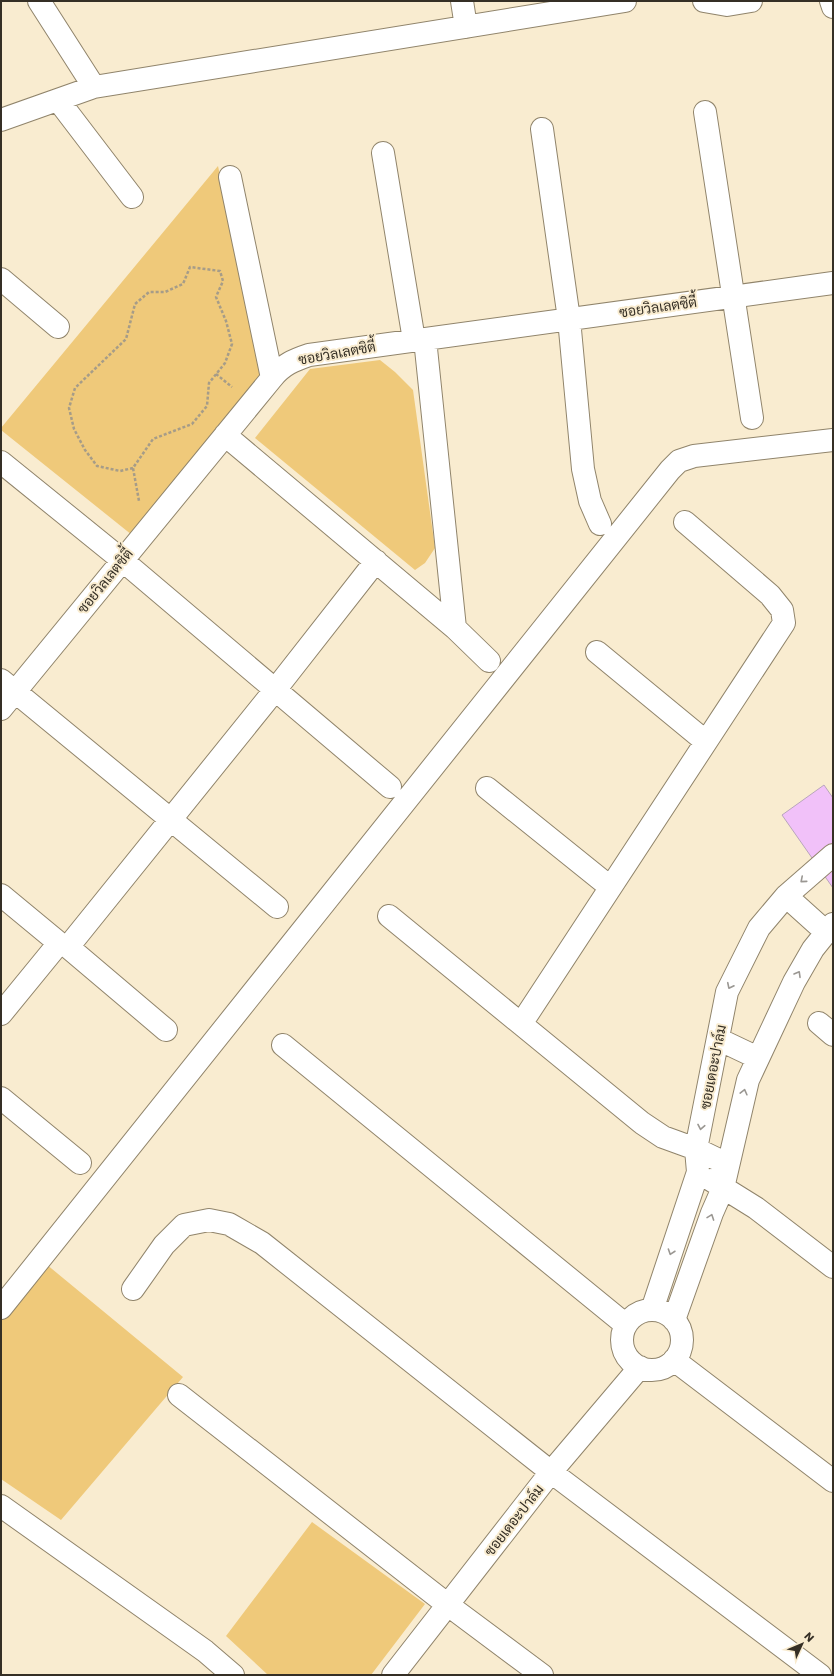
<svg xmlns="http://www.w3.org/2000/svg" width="834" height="1676" font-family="Poppins,Sarabun,sans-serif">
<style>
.green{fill:#efc97a}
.building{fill:#f1c1f9;stroke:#b9a6bc}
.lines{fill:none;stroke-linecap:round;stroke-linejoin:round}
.minor-casing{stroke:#90846b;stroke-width:24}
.path{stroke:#a69c88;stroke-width:2.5;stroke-dasharray:3 2;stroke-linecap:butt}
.minor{stroke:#fff;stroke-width:22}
.oneway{stroke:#9a9792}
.labels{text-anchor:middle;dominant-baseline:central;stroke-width:4;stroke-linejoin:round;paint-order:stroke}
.street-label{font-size:14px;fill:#352f25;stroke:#f9ecd0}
</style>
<rect width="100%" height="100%" fill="#f9ecd0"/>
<!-- green -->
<path class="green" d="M218,166l45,210 -126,163 -136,-109v-2z
M380,360l15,12 18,18 22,158 -10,15 -10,7 -160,-132 55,-69z
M46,1264l137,113 -122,143 -60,-41v-158z
M312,1522l113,82 -54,71h-103l-42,-39z"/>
<!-- building -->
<path class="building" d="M824,785l9,13v90l-51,-73z"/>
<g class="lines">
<defs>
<path id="minor" d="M39,1l55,86
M462,1l4,26
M704,1l23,4 24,-4
M831,1l2,6
M58,100l74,97
M705,112l47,306
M1,120l93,-33 531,-86
M542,129l27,190 14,150 7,32 10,23
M383,153l31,187
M230,177l42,201
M1,279l57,48
M425,339l30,289
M225,435l230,193 34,33
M1,462l121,98 268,227
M597,652l108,89
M1,680l276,227
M1,709l271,-331c10,-13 22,-18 37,-23l524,-72
M487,788l123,99
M1,895l58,48 9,4 98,83
M786,896l40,36
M389,916l253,207 21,14 33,12 31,15
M68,947l207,-257 101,-129
M1,1014l58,-71
M819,1023l14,12
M521,1024l263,-401 -2,-13 -12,-15 -85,-73
M718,1039l40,19
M283,1045l343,280
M1,1098l79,65
M711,1180l45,28 77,59
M133,1289l31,-44 20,-20 25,-5 20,4 33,19 289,229 269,203
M1,1308l669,-838 9,-9 15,-5 139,-16
M652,1310l46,-138 -2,-23 31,-157 32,-64 27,-32 47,-41
M622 1340a30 30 0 1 1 60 0a30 30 0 1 1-60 0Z
M674,1320l38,-107 11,-25 25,-108 46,-98 19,-33 20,-25
M674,1360l159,121
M179,1395l269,210 94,70
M1,1506l204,145 28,24
M393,1675l158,-203 89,-105"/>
</defs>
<!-- minor casing -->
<use href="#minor" class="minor-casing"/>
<!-- path -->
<path class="path" d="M216,374l16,13
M133,468l-13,3 -23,-5 -12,-16 -11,-21 -5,-21 6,-20 51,-49 9,-35 14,-12h16l18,-8 7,-17 30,4 3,10 -7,16 10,24 6,23 -7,19 -16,20 -2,23 -15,18 -39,15 -20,29 6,33"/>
<!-- minor -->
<use href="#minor" class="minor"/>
</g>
<!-- one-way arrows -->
<defs><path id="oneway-chevron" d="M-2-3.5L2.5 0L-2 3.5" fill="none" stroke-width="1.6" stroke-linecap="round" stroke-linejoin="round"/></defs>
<g class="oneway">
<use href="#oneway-chevron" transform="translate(803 880) rotate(139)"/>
<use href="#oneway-chevron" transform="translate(798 974) rotate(-60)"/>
<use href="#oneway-chevron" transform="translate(730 986) rotate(116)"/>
<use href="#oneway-chevron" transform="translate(744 1092) rotate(-76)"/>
<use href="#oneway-chevron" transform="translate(701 1127) rotate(101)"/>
<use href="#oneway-chevron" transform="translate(711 1217) rotate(-70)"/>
<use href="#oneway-chevron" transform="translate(671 1252) rotate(109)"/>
</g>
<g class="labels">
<!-- street labels -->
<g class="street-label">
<text transform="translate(658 307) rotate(-8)">ซอยวิลเลตซิตี้</text>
<text transform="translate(337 353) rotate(-10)">ซอยวิลเลตซิตี้</text>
<text transform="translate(105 581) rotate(-51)">ซอยวิลเลตซิตี้</text>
<text transform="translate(713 1067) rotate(-79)">ซอยเดอะปาล์ม</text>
<text transform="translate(514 1520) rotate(-52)">ซอยเดอะปาล์ม</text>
</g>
</g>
<!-- border -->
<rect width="834" height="1676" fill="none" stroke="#352f25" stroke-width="4"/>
<!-- north arrow -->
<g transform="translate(802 1644) rotate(46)" stroke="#f9ecd0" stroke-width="3" paint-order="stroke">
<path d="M0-3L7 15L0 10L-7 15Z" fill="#352f25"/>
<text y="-6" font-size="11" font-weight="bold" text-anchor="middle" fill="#352f25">N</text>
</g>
</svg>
